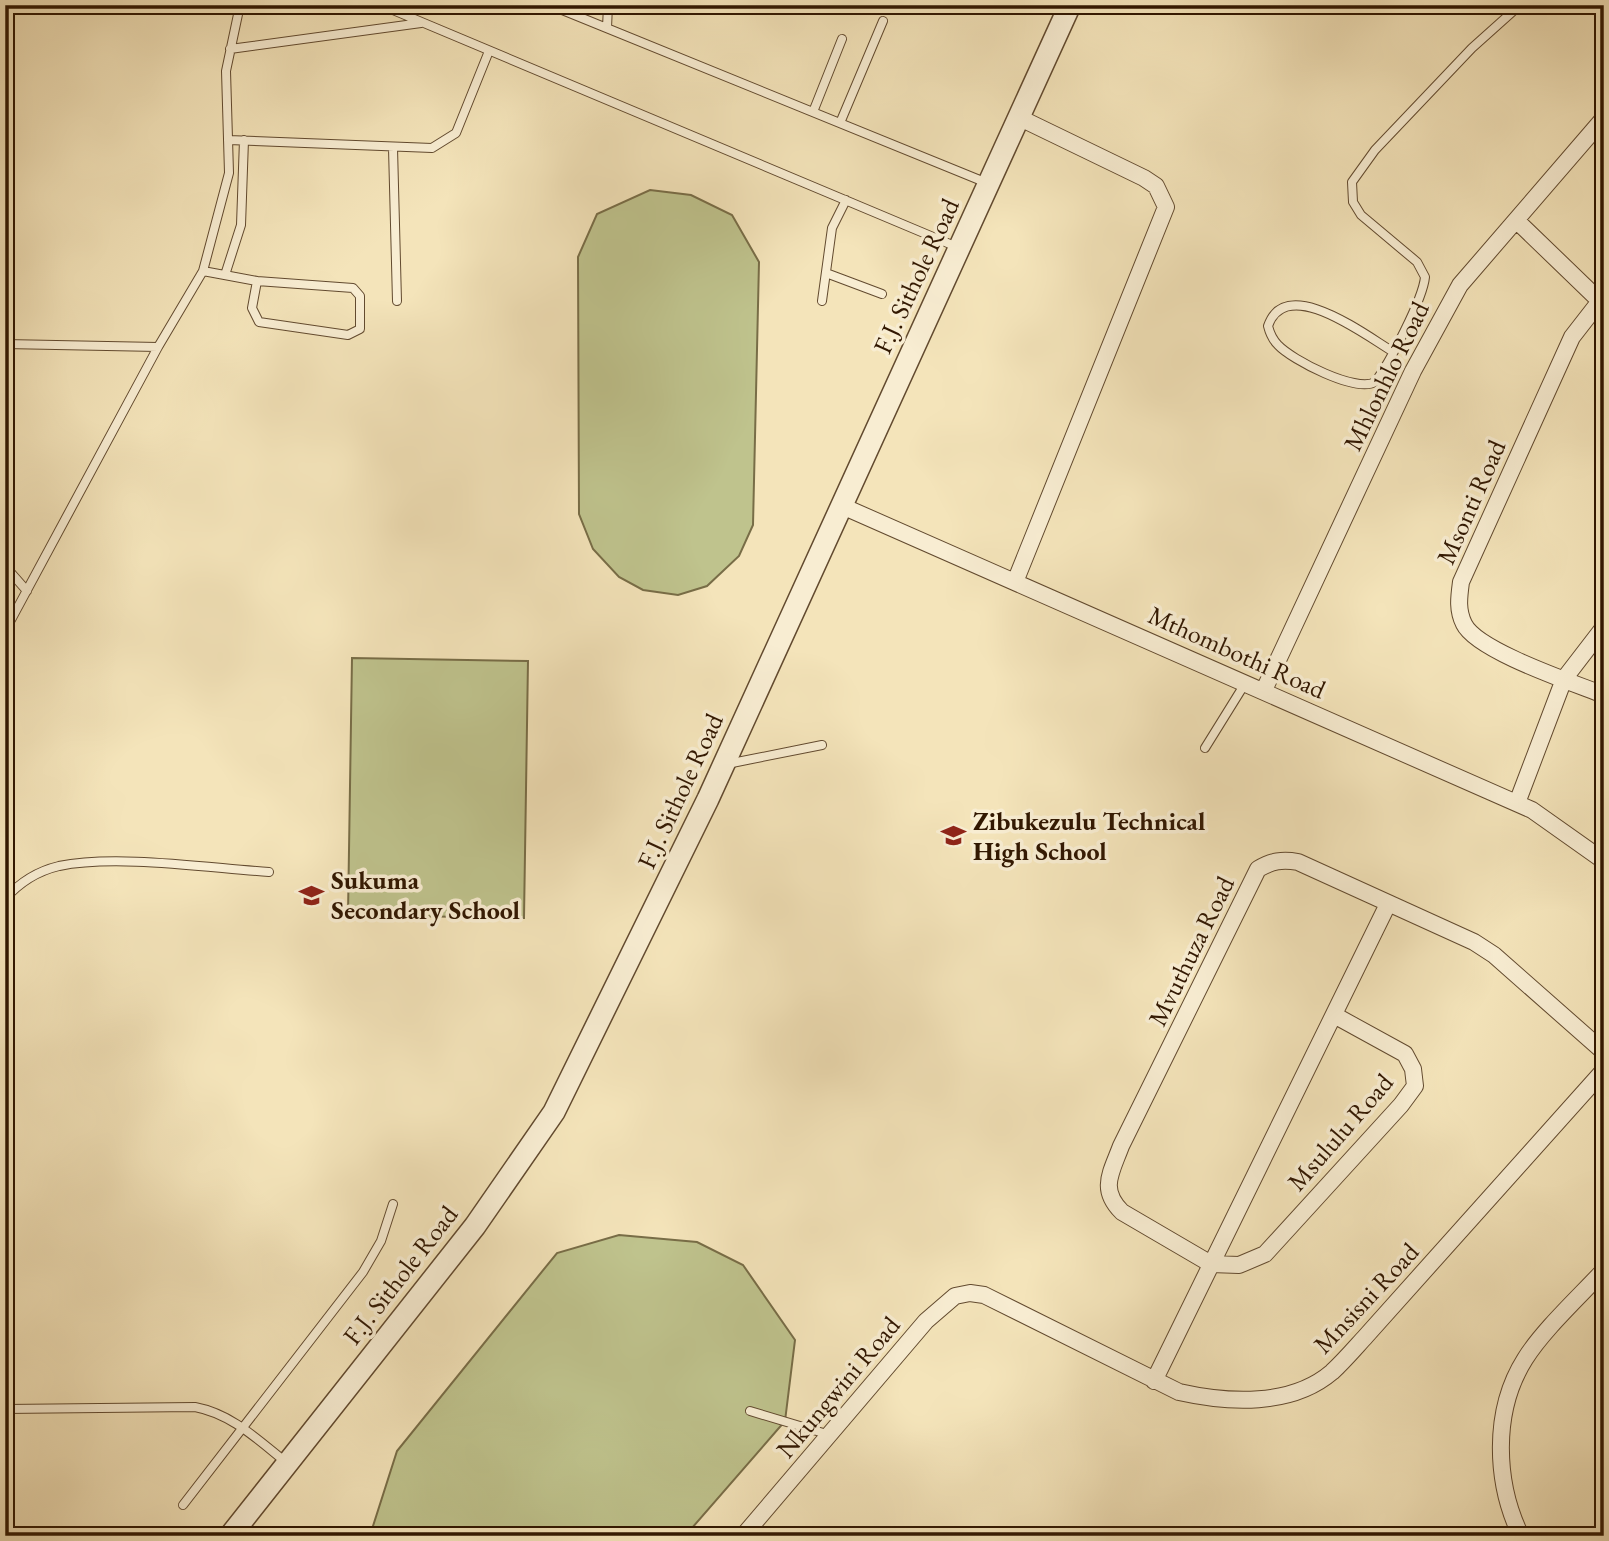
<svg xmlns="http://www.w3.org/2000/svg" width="1609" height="1541" font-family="'EB Garamond',serif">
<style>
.pitch{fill:#bfc38d;stroke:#786d47;stroke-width:2}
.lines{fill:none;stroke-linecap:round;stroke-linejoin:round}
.service-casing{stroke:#624a2f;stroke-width:10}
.minor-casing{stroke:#624a2f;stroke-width:18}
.tertiary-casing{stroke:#624a2f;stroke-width:24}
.service{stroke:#f8edd2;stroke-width:8}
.minor{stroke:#f8edd2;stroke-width:16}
.tertiary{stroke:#f8edd2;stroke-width:21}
.labels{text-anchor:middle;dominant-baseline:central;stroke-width:7;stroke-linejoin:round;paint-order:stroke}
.street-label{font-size:26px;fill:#311701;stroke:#f8edd2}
.poi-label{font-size:26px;font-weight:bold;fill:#311701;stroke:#f8edd2;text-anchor:start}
</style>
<rect width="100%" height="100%" fill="#f4e4ba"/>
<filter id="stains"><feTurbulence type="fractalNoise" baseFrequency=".00286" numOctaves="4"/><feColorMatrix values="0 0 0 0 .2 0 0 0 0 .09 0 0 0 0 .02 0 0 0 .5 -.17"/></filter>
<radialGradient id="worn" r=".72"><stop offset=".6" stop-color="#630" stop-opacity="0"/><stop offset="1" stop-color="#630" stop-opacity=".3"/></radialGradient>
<!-- pitch -->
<path class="pitch" d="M650,190l41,5 41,20 27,47 -6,263 -14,31 -32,30 -29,9 -35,-5 -24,-13 -26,-28 -14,-35 -1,-257 19,-43z
M352,658l176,3 -4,257 -176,-3z
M619,1235l78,7 46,23 52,75 -10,81 -100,115h-310l-2,-10 24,-75 160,-198z"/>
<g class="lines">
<defs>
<path id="service" d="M381,5l576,242
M550,5l437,178
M607,28l1,-23
M230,49l191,-26
M813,112l29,-73
M840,123l43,-102
M228,140l204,8 24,-15 33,-82
M393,148l4,153
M203,271l54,10 96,7 7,8v33l-12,6 -89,-13 -7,-14 5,-27
M826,273l56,21
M225,275l16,-50 3,-85
M822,301l10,-73 14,-28
M5,344l153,3
M1392,351c-27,-16 -106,-77 -124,-25 2,8 4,13 10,19 14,15 78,48 97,37 14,-18 48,-83 50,-105l-8,-15 -56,-47 -8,-13 -1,-20 23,-32 97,-102 48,-43
M5,566l22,25
M5,631l153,-284 45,-76 26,-98 -3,-102 14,-66
M1205,748l41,-66
M727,764l95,-19
M5,899c14,-16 33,-28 54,-33 57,-12 150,2 210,6
M5,1409l190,-2c37,7 63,33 92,56
M750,1411l80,24
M183,1505l180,-233 18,-31 12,-37"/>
<path id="minor" d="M1517,221l87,84
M1600,301l-28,36 -111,245c-2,15 -4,28 3,42 13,27 110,59 140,71
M842,506l690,304 72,51
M1015,582l151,-375 -10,-21 -12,-8 -124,-60
M1264,690l149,-319 47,-86 144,-167
M1517,803l47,-124 40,-52
M1334,1015l71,39 8,15 2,17 -14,19 -136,149 -26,11 -28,-1 -89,-52c-23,-23 -11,-39 -1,-66l137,-277c14,-8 24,-10 40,-7l176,80 20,13 110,97
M1154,1381l234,-477
M743,1536l183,-215 29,-25 15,-3 14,2 195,97c49,11 112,15 153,-20 12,-11 23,-24 34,-36l238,-266
M1521,1536c-26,-53 -29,-125 4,-177 18,-29 55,-63 79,-89"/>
<path id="tertiary" d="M230,1536l245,-310 79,-114 154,-313 362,-794"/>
</defs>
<!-- service casing -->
<use href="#service" class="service-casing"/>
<!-- minor casing -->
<use href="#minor" class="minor-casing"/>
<!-- tertiary casing -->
<use href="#tertiary" class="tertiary-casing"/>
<!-- service -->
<use href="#service" class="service"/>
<!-- minor -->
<use href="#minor" class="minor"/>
<!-- tertiary -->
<use href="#tertiary" class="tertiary"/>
</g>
<!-- icons -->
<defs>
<symbol id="school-bare" viewBox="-9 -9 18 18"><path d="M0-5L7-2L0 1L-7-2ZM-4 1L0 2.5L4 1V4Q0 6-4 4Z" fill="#8f2418" stroke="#f8edd2" stroke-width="2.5" paint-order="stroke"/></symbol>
</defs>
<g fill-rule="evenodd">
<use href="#school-bare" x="936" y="818" width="35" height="35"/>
<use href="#school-bare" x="294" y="878" width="35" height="35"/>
</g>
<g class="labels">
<!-- street labels -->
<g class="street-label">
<text transform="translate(916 276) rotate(-65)">F.J. Sithole Road</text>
<text transform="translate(1386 376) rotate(-64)">Mhlonhlo Road</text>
<text transform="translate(1471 502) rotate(-66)">Msonti Road</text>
<text transform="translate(1237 652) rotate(24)">Mthombothi Road</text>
<text transform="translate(680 791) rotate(-65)">F.J. Sithole Road</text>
<text transform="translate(1191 951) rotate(-64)">Mvuthuza Road</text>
<text transform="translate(1340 1132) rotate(-49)">Msululu Road</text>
<text transform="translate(400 1275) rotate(-52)">F.J. Sithole Road</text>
<text transform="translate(1366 1298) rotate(-47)">Mnsisni Road</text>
<text transform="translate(838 1387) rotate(-50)">Nkungwini Road</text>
</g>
<!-- poi labels -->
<g class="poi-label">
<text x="973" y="821">Zibukezulu Technical<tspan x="973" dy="30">High School</tspan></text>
<text x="331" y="880">Sukuma<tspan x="331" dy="30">Secondary School</tspan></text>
</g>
</g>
<!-- margin -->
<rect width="1609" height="1541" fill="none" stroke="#f4e4ba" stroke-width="28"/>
<rect x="7" y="7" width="1595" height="1527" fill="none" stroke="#311701" stroke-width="3.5"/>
<rect x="14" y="14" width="1581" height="1513" fill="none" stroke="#311701" stroke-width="2"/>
<rect width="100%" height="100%" filter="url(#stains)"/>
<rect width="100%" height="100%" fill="url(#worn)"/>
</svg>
